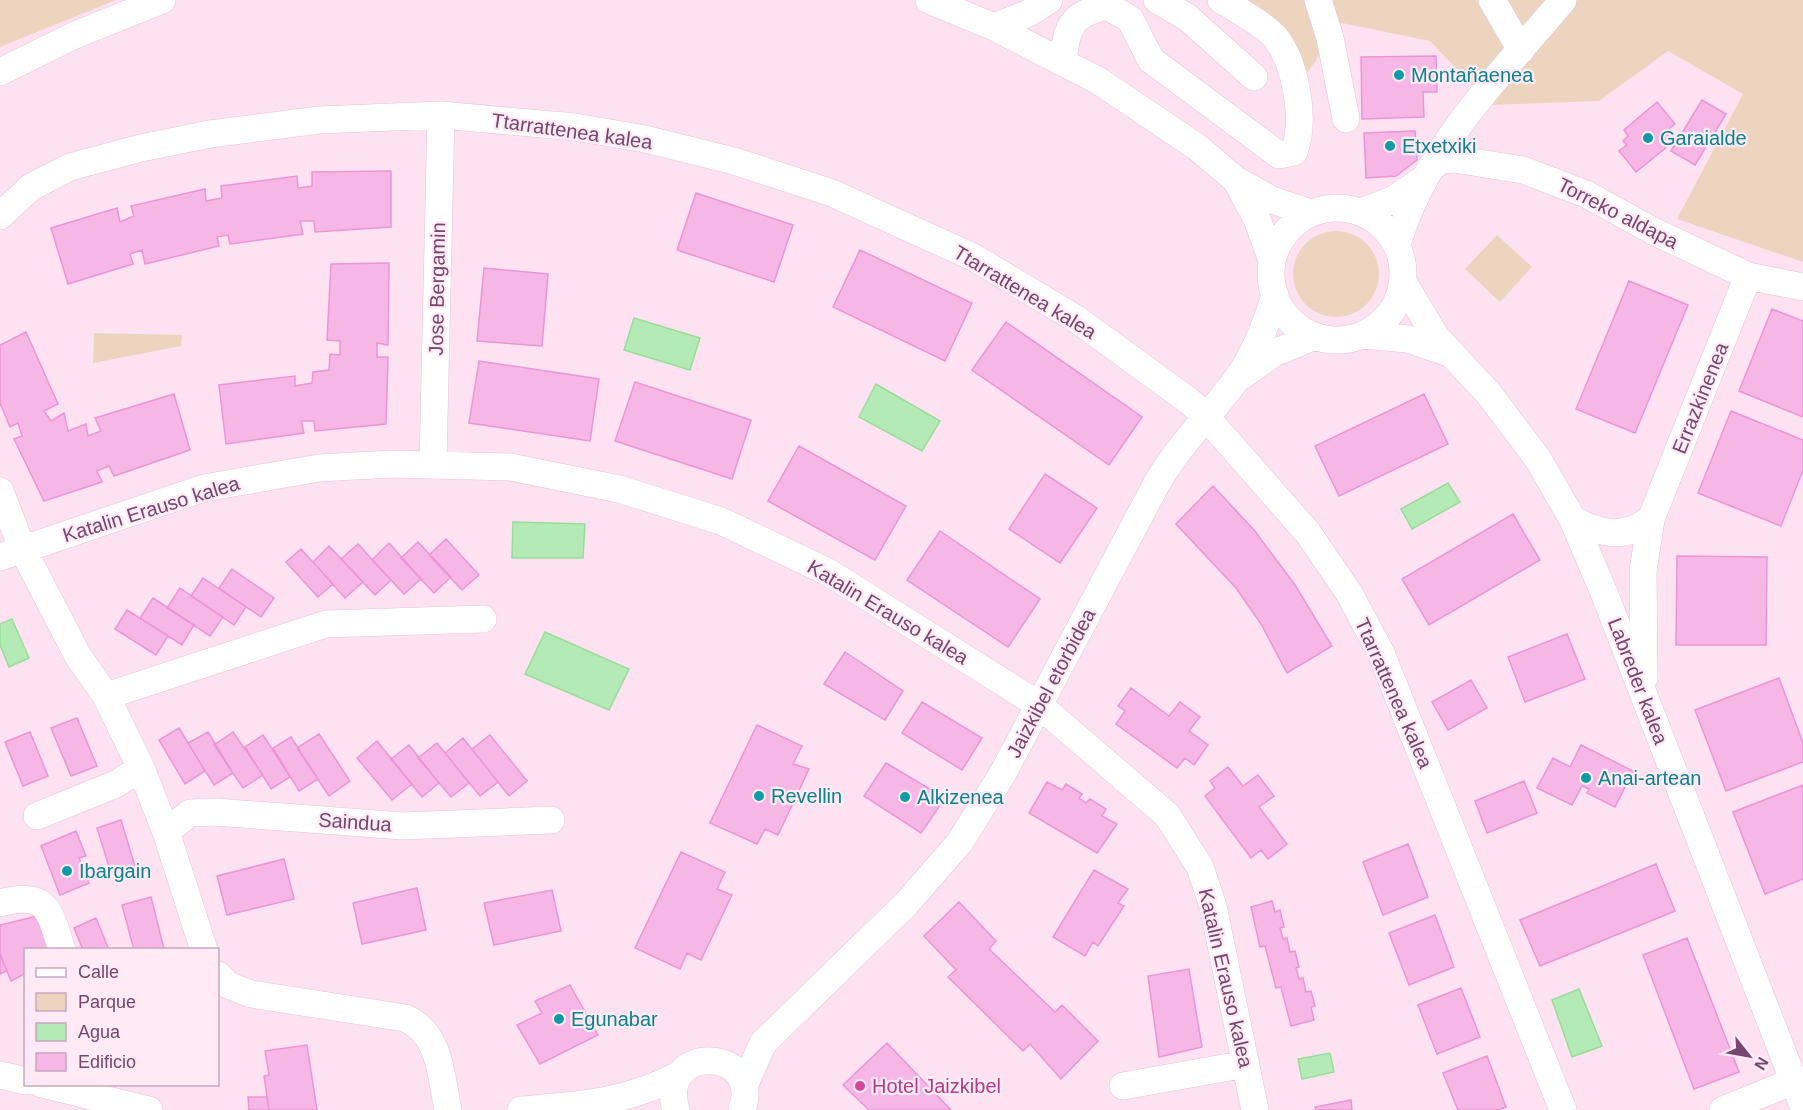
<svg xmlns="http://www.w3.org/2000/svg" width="1803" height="1110" font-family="Helvetica,sans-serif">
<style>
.green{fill:#edd4bf}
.water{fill:#b4eab5;stroke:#99dd9b;stroke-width:1.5}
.building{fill:#f6b7e6;stroke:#eb95d6;stroke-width:1.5}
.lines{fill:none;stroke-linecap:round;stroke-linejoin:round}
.minor-casing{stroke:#e9c1db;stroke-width:28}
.minor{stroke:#fff;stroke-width:27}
.culture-dot{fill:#0f9aa8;stroke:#ffeaf5;stroke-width:2}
.hotel-dot{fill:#d1479c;stroke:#ffeaf5;stroke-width:2}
.labels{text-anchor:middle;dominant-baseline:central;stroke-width:4.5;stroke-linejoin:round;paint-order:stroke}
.culture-label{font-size:20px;fill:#0d838f;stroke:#ffeaf5;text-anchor:start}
.street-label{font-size:20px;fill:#78466d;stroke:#ffeaf5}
.hotel-label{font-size:20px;fill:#b23c85;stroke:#ffeaf5;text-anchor:start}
</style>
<rect width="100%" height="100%" fill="#fee2f1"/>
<!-- green -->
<path class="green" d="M0,0h116l-116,47z
M1237,0h566v262l-126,-43 66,-125 -75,-43 -69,50 -108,4 -61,-64 -88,-18 -35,50 -21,-38z
M1293 274a43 43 0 1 1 86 0a43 43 0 1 1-86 0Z
M1497,235l35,32 -32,35 -35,-33z
M94,333l88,2 -1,11 -88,17z"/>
<!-- water -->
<path class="water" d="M634,318l66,20 -10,32 -66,-20z
M876,384l64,37 -18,30 -63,-34z
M1448,483l12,19 -48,27 -11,-20z
M513,522l72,2 -2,34h-71z
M12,619l17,39 -20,9 -9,-22v-21z
M545,632l84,37 -20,41 -84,-36z
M1579,989l23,57 -30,11 -20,-57z
M1330,1053l4,19 -32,7 -4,-20z"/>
<!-- building -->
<path class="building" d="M1436,56l1,36h-14l1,25 -62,2 -1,-62z
M1702,100l24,14 -31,51 -24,-14z
M1657,102l18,22 -10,8 8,10 -37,30 -17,-21 8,-6 -4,-4 5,-5 -4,-6z
M1415,131l2,29 -21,16 -30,2 -2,-45z
M391,171v56l-76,5 -1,-11h-14l3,13 -73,10 -2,-9 -11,2 2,9 -74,18 -3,-14 -12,4 3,10 -65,20 -17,-56 66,-20 3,14 14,-6 -3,-10 74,-17 1,12 16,-3 -1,-12 76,-10 1,12 14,-2v-14z
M696,193l97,32 -19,57 -97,-32z
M860,250l112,53 -27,58 -112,-54z
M389,263l-1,82 -11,-2v14h11l-2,67 -71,7 -1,-10h-13l3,12 -78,11 -7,-59 76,-9v10l17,-3 1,-11 16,-2 1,-16 10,1v-14l-13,-1 4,-76z
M484,268l64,6 -6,72 -65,-5z
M1629,281l59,24 -53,128 -59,-24z
M1772,309l31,12v96l-64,-26z
M1006,322l136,95 -33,48 -137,-95z
M26,332l32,72 -14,7 7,10 13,-8 4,18 18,-7 2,12 13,-5 -6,-13 79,-24 16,56 -76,26 -5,-10 -12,5 5,11 -58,19 -30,-62 8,-3 -4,-13 -8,4 -10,-24v-58z
M479,361l120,18 -9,62 -121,-18z
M635,382l116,38 -19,59 -117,-38z
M1424,394l24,50 -109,52 -24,-50z
M1731,411l72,29v30l-22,56 -83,-33z
M799,446l107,60 -31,54 -107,-59z
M1045,474l52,34 -37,55 -51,-34z
M1213,486l41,44 41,55 37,61 -45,27 -26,-49 -25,-36 -60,-64z
M1513,514l27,46 -111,65 -27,-46z
M940,531l100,68 -32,48 -101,-67z
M446,539l33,36 -17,15 -33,-35z
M418,542l33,35 -17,16 -33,-35z
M389,543l32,36 -17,15 -32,-34z
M358,544l33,36 -16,15 -34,-36z
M329,546l34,36 -18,16 -32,-36z
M301,549l32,35 -15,13 -32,-35z
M1677,556l90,1 -1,88h-90z
M232,569l42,29 -13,19 -42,-29z
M203,578l43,29 -12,18 -43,-29z
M180,588l43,29 -13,19 -43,-28z
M153,598l41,27 -12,20 -42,-27z
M127,610l41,26 -12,19 -41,-26z
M1567,634l18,45 -60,23 -17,-45z
M845,652l58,39 -18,29 -61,-36z
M1779,678l24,65v19l-77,29 -31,-81z
M1471,680l16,28 -39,22 -16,-28z
M1131,688l38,28 11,-14 20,15 -11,14 19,14 -14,20 -9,-7 -8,10 -61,-44 9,-13 -7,-5z
M922,702l60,36 -20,32 -60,-37z
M77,718l20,48 -26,10 -20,-48z
M757,725l45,21 -9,18 16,5 -31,66 -13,-6 -8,15 -47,-21z
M179,728l26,43 -20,13 -26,-44z
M30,732l18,44 -25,10 -18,-44z
M208,732l25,41 -19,12 -26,-42z
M233,732l30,43 -20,13 -29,-43z
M319,734l31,47 -21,15 -32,-48z
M263,735l27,42 -19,12 -26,-42z
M490,735l37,46 -18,15 -37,-47z
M291,737l27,42 -19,12 -26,-43z
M463,738l35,44 -18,14 -35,-43z
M377,741l35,43 -20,16 -35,-42z
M437,743l32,40 -18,14 -33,-39z
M409,745l30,38 -17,14 -31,-38z
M1581,745l52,26 -18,36 -28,-14 2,-4 -7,-3 -10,19 -35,-17 16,-30 17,9z
M886,763l59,35 -24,35 -57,-37z
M1228,767l15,19 15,-11 16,21 -15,11 28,37 -19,15 -7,-9 -10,8 -46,-62 10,-8 -5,-7z
M1524,781l13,32 -50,20 -12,-32z
M1047,782l15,8 4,-6 16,10 -3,4 7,5 4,-4 16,10 -4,7 15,8 -20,29 -68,-40z
M1803,785v94l-38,15 -32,-82z
M121,820l14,46 -24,7 -14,-45z
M76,831l10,25 -7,2 10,25 -29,12 -19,-49z
M1408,844l20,53 -45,18 -20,-53z
M681,852l44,20 -8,17 15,6 -31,65 -14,-7 -7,16 -45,-21z
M284,859l10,40 -67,16 -10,-39z
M1656,864l19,47 -135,55 -20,-46z
M1094,870l34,19 -10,14 6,3 -26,40 -5,-4 -8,14 -32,-19z
M417,888l9,42 -64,14 -9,-41z
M552,890l9,41 -67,14 -10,-42z
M151,897l13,52 -30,1 -12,-45z
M1272,901l3,11 5,-2 4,17 -4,1 3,11 4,-1 3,14 5,-1 4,16 -3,1 3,11 4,-1 3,14 5,-1 4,15 -4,1 3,13 -23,6 -10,-39 -5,1 -11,-42 -5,1 -9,-40z
M959,902l37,39 -7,8 66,63 7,-7 36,36 -37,38 -31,-35 -7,7 -75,-74 8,-7 -32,-34z
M1435,915l19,52 -45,18 -20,-52z
M38,916l12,34h-24v23l-15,8 -11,-27v-29z
M96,918l13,32h-26l-9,-22z
M1687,938l52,134 -45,17 -51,-134z
M0,954l7,17 -7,3z
M1189,969l13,78 -43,10 -11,-81z
M570,985l28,50 -58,29 -23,-39 25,-12 -7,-12z
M1461,988l19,49 -43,17 -19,-49z
M887,1043l64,67h-82l-26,-25z
M307,1045l10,65h-48l-5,-34 5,-1 -4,-24z
M1487,1056l19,51 -8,3h-40l-15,-37z
M248,1097h19l2,13h-20z
M1351,1100l1,10h-36l-1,-3z"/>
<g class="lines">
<defs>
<path id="minor" d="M929,0l65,27 105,54 98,66 39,33 36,20 39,13
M1157,0l30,17 67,60
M1318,0l12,38 16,81
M1492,0l29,50
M994,27l35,-14 20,-13
M1063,61c4,-36 8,-46 44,-55l23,13 21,41 128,95 15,-3c12,-32 2,-89 -19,-115 -10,-12 -40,-29 -54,-37
M0,72l75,-37 87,-35
M1430,168l12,-8 12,-1 69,11 63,24 67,37 95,45 55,11
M1236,180l21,39 15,42
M1271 274a66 66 0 1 1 132 0a66 66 0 1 1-132 0Z
M1361,212l32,-12 28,-19
M0,216l31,-29 39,-20 71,-19 69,-14 109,-14 122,-5 134,12 70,12 89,22 98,32 141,64 102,61 114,83 17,16 102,116 41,60 32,60 182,457
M1397,245c27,-95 104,-171 166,-245
M1403,282l33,55 53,57 49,65 35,61 32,75 198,510
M1362,335l46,4 41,14
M1243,375l31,-22 41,-17
M433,463l8,-348
M0,491l22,57 56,108 28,40 35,72 25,64 38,118
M1573,520c28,14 51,20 78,-1
M0,557l204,-69 115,-20 73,-4 118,3 109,22 102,32 107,51 211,133 128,110 33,52 13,39 42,204
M1644,678l-1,-107 8,-52 97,-243
M106,696l220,-72 157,-5
M37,816l79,-32 25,-16
M166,832l24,-19 25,-1 188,14 148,-6
M0,903c48,-12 49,6 62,47
M218,975l10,10 23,9 154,24c36,15 36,59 43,92
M0,1075l26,6
M42,1084l107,26
M744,1086l19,-43 143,-139 54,-62 43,-69 154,-290c22,-38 53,-68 79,-103 19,-25 30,-55 39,-85
M1123,1086l123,-22
M521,1110c60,-5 103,-7 158,-35
M676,1110c-20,-67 88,-64 66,0
M1723,1110l71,-29"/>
</defs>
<!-- minor casing -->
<use href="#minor" class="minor-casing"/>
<!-- minor -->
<use href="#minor" class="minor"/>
</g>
<!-- markers -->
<g class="culture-dot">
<circle cx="1399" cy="75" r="6"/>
<circle cx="1648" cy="138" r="6"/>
<circle cx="1390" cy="146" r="6"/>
<circle cx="1586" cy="778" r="6"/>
<circle cx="759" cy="796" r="6"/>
<circle cx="905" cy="797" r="6"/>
<circle cx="67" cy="871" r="6"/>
<circle cx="559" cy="1019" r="6"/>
</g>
<circle class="hotel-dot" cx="860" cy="1086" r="6"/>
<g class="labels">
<!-- culture labels -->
<g class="culture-label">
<text x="1411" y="75">Montañaenea</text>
<text x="1660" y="138">Garaialde</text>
<text x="1402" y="146">Etxetxiki</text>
<text x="1598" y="778">Anai-artean</text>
<text x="771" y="796">Revellin</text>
<text x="917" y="797">Alkizenea</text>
<text x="79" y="871">Ibargain</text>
<text x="571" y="1019">Egunabar</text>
</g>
<!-- street labels -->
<g class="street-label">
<text transform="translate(572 131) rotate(8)">Ttarrattenea kalea</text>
<text transform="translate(1618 213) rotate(27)">Torreko aldapa</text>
<text transform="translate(437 289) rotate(-89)">Jose Bergamin</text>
<text transform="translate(1025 292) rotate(31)">Ttarrattenea kalea</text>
<text transform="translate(1700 398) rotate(-68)">Errazkinenea</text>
<text transform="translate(151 509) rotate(-17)">Katalin Erauso kalea</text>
<text transform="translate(888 612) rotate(31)">Katalin Erauso kalea</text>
<text transform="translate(1638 681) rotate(69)">Labreder kalea</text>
<text transform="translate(1051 683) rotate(-62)">Jaizkibel etorbidea</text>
<text transform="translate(1394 693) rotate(66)">Ttarrattenea kalea</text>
<text transform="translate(355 822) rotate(4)">Saindua</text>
<text transform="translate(1226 978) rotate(77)">Katalin Erauso kalea</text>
</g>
<!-- hotel labels -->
<g class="hotel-label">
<text x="872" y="1086">Hotel Jaizkibel</text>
</g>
</g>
<!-- legend -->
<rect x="24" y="948" width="195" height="138" fill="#ffeaf5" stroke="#c9a8bf" stroke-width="1.5"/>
<rect x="36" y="968" width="30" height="9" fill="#ffffff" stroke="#c9a8bf" stroke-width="1.5"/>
<text x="78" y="978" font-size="18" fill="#78466d">Calle</text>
<rect x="36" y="993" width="30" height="18" fill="#edd4bf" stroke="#c9a8bf" stroke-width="1.5"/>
<text x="78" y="1008" font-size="18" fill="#78466d">Parque</text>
<rect x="36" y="1023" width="30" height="18" fill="#b4eab5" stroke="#c9a8bf" stroke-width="1.5"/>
<text x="78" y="1038" font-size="18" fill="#78466d">Agua</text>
<rect x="36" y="1053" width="30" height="18" fill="#f6b7e6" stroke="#c9a8bf" stroke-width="1.5"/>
<text x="78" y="1068" font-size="18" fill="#78466d">Edificio</text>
<!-- north arrow -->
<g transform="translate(1749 1056) rotate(121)" stroke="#ffeaf5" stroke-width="4.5" paint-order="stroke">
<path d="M0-4.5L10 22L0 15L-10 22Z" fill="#78466d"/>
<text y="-9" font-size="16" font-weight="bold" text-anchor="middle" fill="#78466d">N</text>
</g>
</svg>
